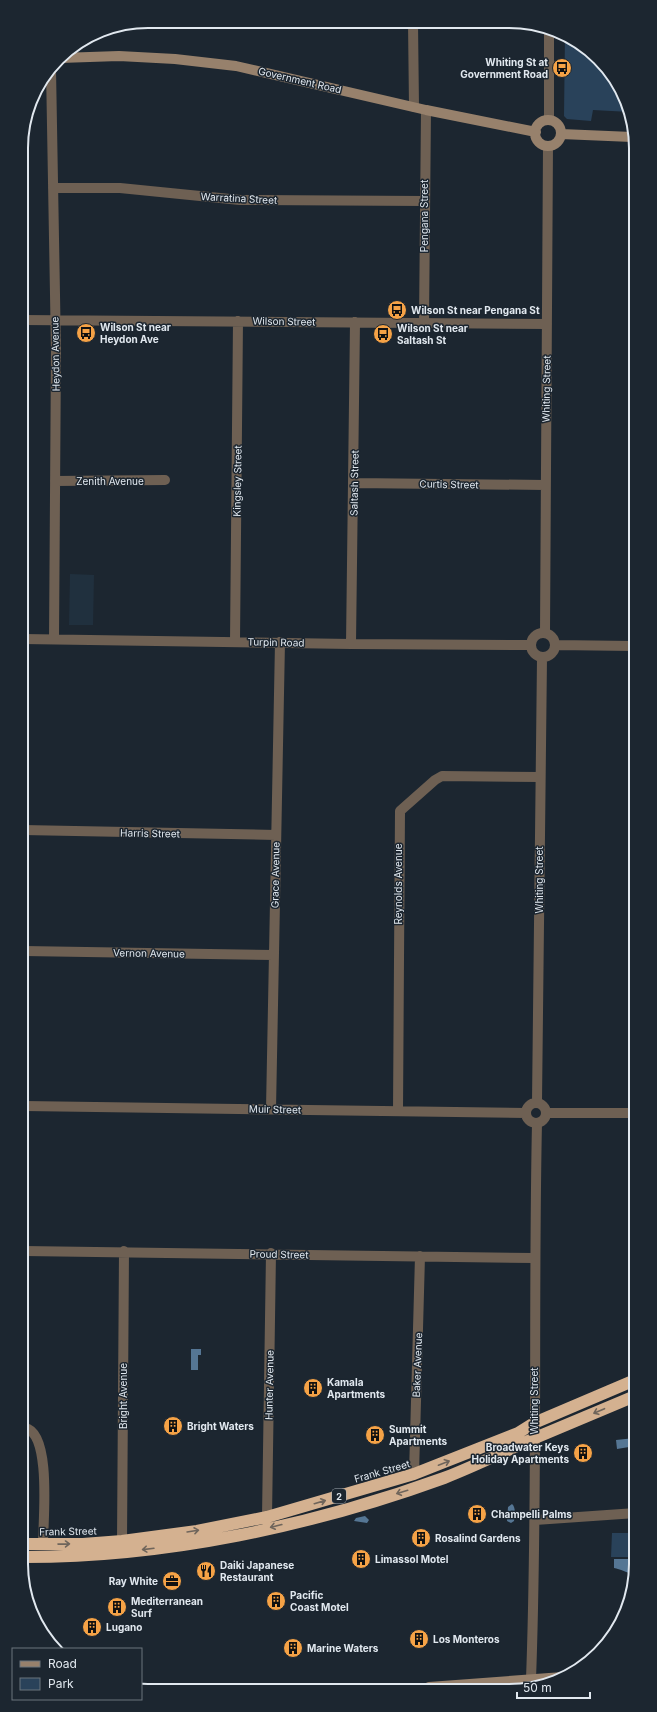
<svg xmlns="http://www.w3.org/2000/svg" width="657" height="1712" font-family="Inter,sans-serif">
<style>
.built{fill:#20303e}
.green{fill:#29425a}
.water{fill:#557694}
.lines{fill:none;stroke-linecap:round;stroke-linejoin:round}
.street{stroke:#6e6053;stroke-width:10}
.secondary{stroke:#97816c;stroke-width:10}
.highway{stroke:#d4b190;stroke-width:12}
.oneway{stroke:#6f655b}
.labels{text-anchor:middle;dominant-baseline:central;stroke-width:3;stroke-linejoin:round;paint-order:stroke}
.shield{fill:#1c2630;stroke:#a6aeb6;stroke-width:1}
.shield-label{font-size:9px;font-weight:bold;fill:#e1e8ef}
.poi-label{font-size:10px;font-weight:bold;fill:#e1e8ef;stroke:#1c2630;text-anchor:start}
.street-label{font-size:10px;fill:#e1e8ef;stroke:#1c2630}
.rim{fill:none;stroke:#e1e8ef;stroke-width:2}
</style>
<rect width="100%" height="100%" fill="#1c2630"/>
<!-- built -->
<path class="built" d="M70,574l24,1 -1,50h-24z"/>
<!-- green -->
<path class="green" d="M565,34l34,24 31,54 -37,-2 -2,11 -24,-2 -3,-3z
M612,1533h24v24h-25z"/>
<!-- water -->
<path class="water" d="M191,1349h10v6h-3v15h-7z
M635,1438v8l-18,3 -1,-9z
M512,1504c4,3 3,12 2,17l-3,2 -4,-2 1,-14z
M365,1516l4,4 -2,3 -13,-2 2,-3z
M614,1559h22v14c-6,2 -15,-4 -22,-5z"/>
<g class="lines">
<!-- street -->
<path class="street" d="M413,23l1,84
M51,69l5,282 -2,288
M549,119v-90
M53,188h67l120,12 184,1
M22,320l525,4
M424,322l2,-212
M55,481l110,-1
M354,483l191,2
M545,632l3,-486
M531 645a12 12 0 1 1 24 0a12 12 0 1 1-24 0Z
M23,639l328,5 179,1
M235,641l3,-320
M351,644l4,-322
M555,645l78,1
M23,830l253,5
M24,951l250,4
M537,1102l5,-444
M526 1113a10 10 0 1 1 20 0a10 10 0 1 1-20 0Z
M24,1106l502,7
M271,1109l9,-467
M398,1111l2,-300 35,-31 7,-4 98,1
M546,1113h88
M24,1251l510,7
M25,1428c27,5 18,94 18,116
M414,1474l6,-218
M267,1517l4,-264
M535,1520l101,-7
M122,1541l2,-290
M531,1679c7,-185 2,-371 6,-556"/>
<!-- secondary -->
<path class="secondary" d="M60,58l59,-2 56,3 61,7 190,44 110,22
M535 133a13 13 0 1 1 26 0a13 13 0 1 1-26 0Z
M561,134l71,3
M429,1687l134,-10"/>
<!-- highway -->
<path class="highway" d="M25,1544h58l39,-3 75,-10 70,-14 147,-43 104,-41 16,-10 101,-43
M25,1557c141,0 287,-31 419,-79 31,-12 61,-27 91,-40 33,-14 67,-28 100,-42"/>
</g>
<!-- one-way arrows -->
<defs><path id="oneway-shaft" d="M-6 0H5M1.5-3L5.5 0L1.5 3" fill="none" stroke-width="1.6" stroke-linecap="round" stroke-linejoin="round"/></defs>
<g class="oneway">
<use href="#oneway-shaft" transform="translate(599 1411) rotate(157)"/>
<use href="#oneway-shaft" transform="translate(444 1463) rotate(-21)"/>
<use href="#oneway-shaft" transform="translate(402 1492) rotate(163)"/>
<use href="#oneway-shaft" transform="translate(320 1502) rotate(-16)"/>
<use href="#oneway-shaft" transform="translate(276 1526) rotate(166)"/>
<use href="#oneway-shaft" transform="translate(193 1531) rotate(-9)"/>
<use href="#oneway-shaft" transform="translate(64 1544) rotate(-1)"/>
<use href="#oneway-shaft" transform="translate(148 1549) rotate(173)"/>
</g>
<!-- icons -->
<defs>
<symbol id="bus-disc" viewBox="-11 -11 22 22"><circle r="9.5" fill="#f5a246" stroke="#1c2630"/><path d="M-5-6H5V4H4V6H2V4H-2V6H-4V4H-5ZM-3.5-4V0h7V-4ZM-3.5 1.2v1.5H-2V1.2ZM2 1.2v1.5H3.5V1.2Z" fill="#111"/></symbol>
<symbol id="building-disc" viewBox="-11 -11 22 22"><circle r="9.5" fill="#f5a246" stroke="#1c2630"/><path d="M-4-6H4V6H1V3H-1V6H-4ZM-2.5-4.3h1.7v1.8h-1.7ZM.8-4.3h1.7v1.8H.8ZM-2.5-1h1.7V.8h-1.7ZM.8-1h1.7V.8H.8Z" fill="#111"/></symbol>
<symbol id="restaurant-disc" viewBox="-11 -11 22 22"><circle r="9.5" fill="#f5a246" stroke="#1c2630"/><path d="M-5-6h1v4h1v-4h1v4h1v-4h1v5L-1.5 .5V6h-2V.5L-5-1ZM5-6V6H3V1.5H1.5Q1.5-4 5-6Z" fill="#111"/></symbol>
<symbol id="office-disc" viewBox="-11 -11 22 22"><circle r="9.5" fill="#f5a246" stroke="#1c2630"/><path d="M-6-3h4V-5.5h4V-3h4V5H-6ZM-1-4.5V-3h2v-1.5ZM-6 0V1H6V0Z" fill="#111"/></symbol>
</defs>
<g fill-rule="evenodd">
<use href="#bus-disc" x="551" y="57" width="22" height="22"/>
<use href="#bus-disc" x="386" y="299" width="22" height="22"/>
<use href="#bus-disc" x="75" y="322" width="22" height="22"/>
<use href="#bus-disc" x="372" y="323" width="22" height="22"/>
<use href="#building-disc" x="302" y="1377" width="22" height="22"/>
<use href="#building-disc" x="162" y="1415" width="22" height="22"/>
<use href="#building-disc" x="364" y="1424" width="22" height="22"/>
<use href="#building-disc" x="572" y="1442" width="22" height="22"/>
<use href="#building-disc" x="466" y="1503" width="22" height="22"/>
<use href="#building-disc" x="410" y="1527" width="22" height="22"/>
<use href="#building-disc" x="350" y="1548" width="22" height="22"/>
<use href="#restaurant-disc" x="195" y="1560" width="22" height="22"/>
<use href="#office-disc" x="161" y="1570" width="22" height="22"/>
<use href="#building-disc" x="265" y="1590" width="22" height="22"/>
<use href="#building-disc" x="106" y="1596" width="22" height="22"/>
<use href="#building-disc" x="81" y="1616" width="22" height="22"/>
<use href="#building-disc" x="408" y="1628" width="22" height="22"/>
<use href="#building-disc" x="282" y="1637" width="22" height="22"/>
</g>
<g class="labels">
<!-- shield labels -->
<rect class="shield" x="332" y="1489" width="14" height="14" rx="3"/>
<g class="shield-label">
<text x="339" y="1496">2</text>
</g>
<!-- poi labels -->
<g class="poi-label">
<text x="548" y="62" text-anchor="end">Whiting St at<tspan x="548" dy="12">Government Road</tspan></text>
<text x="411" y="310">Wilson St near Pengana St</text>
<text x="100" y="327">Wilson St near<tspan x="100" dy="12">Heydon Ave</tspan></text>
<text x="397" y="328">Wilson St near<tspan x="397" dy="12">Saltash St</tspan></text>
<text x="327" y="1382">Kamala<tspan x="327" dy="12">Apartments</tspan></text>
<text x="187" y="1426">Bright Waters</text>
<text x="389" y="1429">Summit<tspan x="389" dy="12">Apartments</tspan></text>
<text x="569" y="1447" text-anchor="end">Broadwater Keys<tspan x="569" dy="12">Holiday Apartments</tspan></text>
<text x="491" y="1514">Champelli Palms</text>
<text x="435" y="1538">Rosalind Gardens</text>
<text x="375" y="1559">Limassol Motel</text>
<text x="220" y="1565">Daiki Japanese<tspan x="220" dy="12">Restaurant</tspan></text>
<text x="158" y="1581" text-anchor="end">Ray White</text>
<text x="290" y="1595">Pacific<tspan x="290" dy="12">Coast Motel</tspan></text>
<text x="131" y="1601">Mediterranean<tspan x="131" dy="12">Surf</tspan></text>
<text x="106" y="1627">Lugano</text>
<text x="433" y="1639">Los Monteros</text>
<text x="307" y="1648">Marine Waters</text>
</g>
<!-- street labels -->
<g class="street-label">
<text transform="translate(300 80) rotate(13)">Government Road</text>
<text transform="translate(239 198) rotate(3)">Warratina Street</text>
<text transform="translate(424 216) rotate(-90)">Pengana Street</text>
<text transform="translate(284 321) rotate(1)">Wilson Street</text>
<text transform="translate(55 354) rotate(-91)">Heydon Avenue</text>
<text transform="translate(546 389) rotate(-89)">Whiting Street</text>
<text x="110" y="481">Zenith Avenue</text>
<text transform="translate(237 481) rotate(-89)">Kingsley Street</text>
<text transform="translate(354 483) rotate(-89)">Saltash Street</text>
<text transform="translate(449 484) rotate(1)">Curtis Street</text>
<text transform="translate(276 642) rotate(1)">Turpin Road</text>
<text transform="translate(150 833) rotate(1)">Harris Street</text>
<text transform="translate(275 875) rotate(-89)">Grace Avenue</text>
<text transform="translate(539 880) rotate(-90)">Whiting Street</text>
<text transform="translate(398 884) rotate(-90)">Reynolds Avenue</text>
<text transform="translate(149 953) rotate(1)">Vernon Avenue</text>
<text transform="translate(275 1109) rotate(1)">Muir Street</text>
<text transform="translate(279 1254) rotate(1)">Proud Street</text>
<text transform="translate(417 1365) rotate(-88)">Baker Avenue</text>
<text transform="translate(269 1385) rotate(-89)">Hunter Avenue</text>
<text transform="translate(123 1396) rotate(-90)">Bright Avenue</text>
<text transform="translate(534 1401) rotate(-90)">Whiting Street</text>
<text transform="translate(382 1471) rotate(-16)">Frank Street</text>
<text transform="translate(68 1531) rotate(-1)">Frank Street</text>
</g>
</g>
<!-- crop -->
<path d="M0 0H657V1712H0ZM148 28H509A120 120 0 0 1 629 148V1564A120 120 0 0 1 509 1684H148A120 120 0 0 1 28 1564V148A120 120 0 0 1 148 28Z" fill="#1c2630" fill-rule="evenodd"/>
<path class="rim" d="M148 28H509A120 120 0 0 1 629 148V1564A120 120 0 0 1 509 1684H148A120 120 0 0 1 28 1564V148A120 120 0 0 1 148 28Z"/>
<!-- legend -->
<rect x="12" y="1648" width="130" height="52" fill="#1c2630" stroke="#6b747c"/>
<rect x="20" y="1661" width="20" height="6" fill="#97816c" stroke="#6b747c"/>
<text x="48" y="1668" font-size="12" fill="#e1e8ef">Road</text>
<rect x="20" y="1678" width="20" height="12" fill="#29425a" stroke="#6b747c"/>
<text x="48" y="1688" font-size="12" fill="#e1e8ef">Park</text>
<!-- scale -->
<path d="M517 1692v6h73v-6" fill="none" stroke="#e1e8ef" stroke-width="2"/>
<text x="523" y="1692" font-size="12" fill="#e1e8ef" stroke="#1c2630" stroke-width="3" paint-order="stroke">50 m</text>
</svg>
